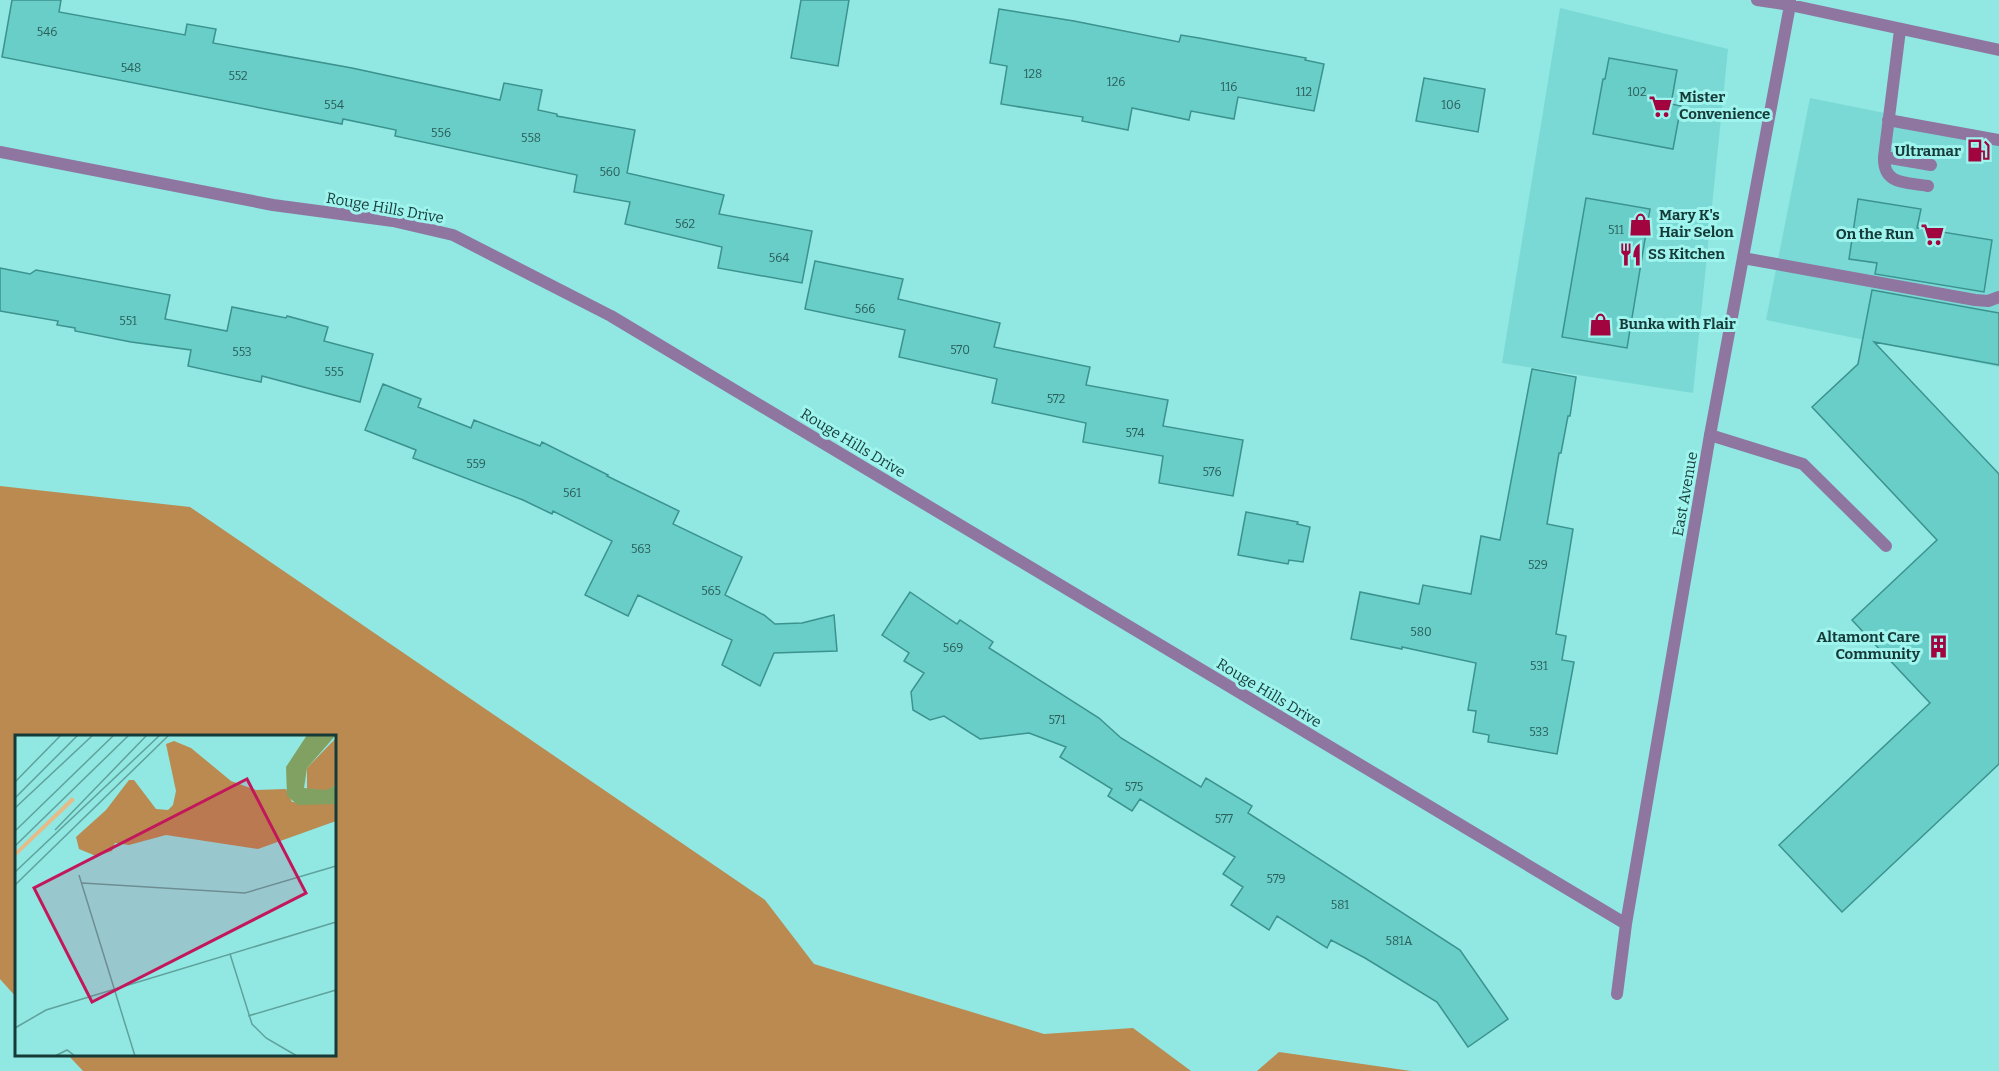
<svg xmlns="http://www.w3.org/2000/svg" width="1999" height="1071" font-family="Bitter,serif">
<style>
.built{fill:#7ad9d4}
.forest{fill:#ba8a50}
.building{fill:#69cec8;stroke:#3b928e;stroke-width:1.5}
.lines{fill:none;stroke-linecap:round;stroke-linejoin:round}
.service{stroke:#8f76a1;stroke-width:12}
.minor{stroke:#8f76a1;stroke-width:12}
.tertiary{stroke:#8f76a1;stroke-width:12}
.labels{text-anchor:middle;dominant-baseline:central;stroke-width:6;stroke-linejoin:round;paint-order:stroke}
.number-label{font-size:12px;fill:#2a5f5c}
.poi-label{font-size:15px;font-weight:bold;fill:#153a38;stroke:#9ff4ee;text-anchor:start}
.street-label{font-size:15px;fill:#153a38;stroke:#9ff4ee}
.inset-road{fill:none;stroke:#5fa29d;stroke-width:1.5}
.view{fill:#c2185b;fill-opacity:0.15;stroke:#c2185b;stroke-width:3}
.inset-edge{fill:none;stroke:#153a38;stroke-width:3}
</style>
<rect width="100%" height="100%" fill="#91e7e1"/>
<!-- built -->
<path class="built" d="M1560,8l168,41 -35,344 -191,-30z
M1810,98l189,38v231l-233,-47z"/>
<!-- forest -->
<path class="forest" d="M0,486l190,21 575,393 49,64 230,70 89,-6 58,43h-1108l-15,-16 266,-1v-318h-318v261l-16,-18z
M1279,1052l132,19h-154z"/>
<!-- building -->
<path class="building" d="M12,0h49l-2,12 126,23 2,-11 29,5 -3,14 139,25 148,32 4,-17 38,7 -4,20 19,4v2l78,14 -8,43 97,22 -5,19 93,17 -10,52 -84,-15 4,-21 -97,-23 5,-22 -56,-10 3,-17 -182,-39 1,-6 -53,-11 -1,5 -340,-67z
M801,0h48l-11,66 -47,-8z
M999,9l75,12 105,21 2,-7 18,3 107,20 -1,2 19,4 -10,47 -76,-14 -4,22 -43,-8 -2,9 -57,-12 -4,22 -46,-9 1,-4 -82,-13 6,-38 -17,-3z
M1609,58l68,12 -6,34 10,2 -8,43 -80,-15 10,-55h2z
M1424,78l61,11 -7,43 -62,-11z
M1586,198l64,11 -23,139 -65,-11z
M1858,199l63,10 -4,19 75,12 -8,52 -109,-18 2,-11 -28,-4z
M815,261l88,18 -5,20 102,24 -6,24 96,20 -4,18 82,15 -5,26 80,14 -10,56 -74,-13 4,-27 -80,-14 3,-19 -94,-20 5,-24 -98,-22 6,-27 -100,-21z
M0,268l30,6 6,-4 134,25 -5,24 62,12 5,-24 54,11 1,-2 41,11 -4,14 49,13 -13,48 -98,-26 -1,6 -73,-16 3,-16 -60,-8 -56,-11v-3l-18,-3 1,-4 -58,-10z
M1872,290l127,23v52l-125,-23 125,132v290l-157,148 -63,-67 151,-142 -78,-83 85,-80 -125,-133 46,-43z
M1532,369l44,8 -6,39h-2l-7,37h-2l-12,71 26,5 -17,105 10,2 -4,24 12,2 -17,92 -69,-12 1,-7 -16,-3 3,-21 -8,-1 8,-47 -74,-16v2l-51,-10 9,-47 59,12 4,-19 48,9 10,-58 19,4z
M383,384l38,15 -3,8 53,21 3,-8 66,26 2,-4 66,33 -1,1 72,35 -6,13 69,33 -17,38 39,20 11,9 27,-1 32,-8 3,36 -63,2 -14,33 -38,-21 10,-25 -94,-45 -10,21 -43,-21 27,-54 -59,-30 -1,3 -29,-14 -110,-42 3,-8 -51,-20z
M1246,512l52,10 -1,2 13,3 -7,35 -14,-2 -1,4 -50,-9z
M910,592l47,32 3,-4 33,22 -4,6 110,70 22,20 80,49 5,-9 46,28 -4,7 212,137 48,69 -40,28 -31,-45 -72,-44 -34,-18 -4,8 -50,-32 -8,14 -38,-25 12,-18 -20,-13 12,-17 -95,-58 -8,12 -24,-15 4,-7 -52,-32 6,-10 -37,-14 -49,6 -36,-23 -14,4 -17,-10 -2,-18 13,-19 -20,-12 5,-8 -27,-18z"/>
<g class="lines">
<!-- service -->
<path class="service" d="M1900,30l-16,127 47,8
M1888,120l111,20
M1884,157c-1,28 22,25 44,29
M1743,258l232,42 13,1 11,-4
M1710,435l93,29 83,82"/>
<!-- minor -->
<path class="minor" d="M0,152l273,53 120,16 60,14 158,81 1015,608
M1617,994l9,-70 84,-489 80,-430 -33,-5"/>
<!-- tertiary -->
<path class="tertiary" d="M1790,0v5l209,45"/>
</g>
<!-- icons -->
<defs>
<symbol id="supermarket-bare" viewBox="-9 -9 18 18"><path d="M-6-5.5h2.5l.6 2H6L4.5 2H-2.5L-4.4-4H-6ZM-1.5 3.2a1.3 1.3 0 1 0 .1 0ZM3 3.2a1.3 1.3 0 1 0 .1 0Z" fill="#a1043e" stroke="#9ff4ee" stroke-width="2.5" paint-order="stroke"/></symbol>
<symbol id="fuel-bare" viewBox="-9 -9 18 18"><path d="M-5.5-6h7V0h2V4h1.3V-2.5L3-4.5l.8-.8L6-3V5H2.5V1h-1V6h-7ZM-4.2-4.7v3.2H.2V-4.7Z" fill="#a1043e" stroke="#9ff4ee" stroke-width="2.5" paint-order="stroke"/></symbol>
<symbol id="shop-bare" viewBox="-9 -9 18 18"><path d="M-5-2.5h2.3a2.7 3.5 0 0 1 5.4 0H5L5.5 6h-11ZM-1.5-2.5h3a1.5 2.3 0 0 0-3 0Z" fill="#a1043e" stroke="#9ff4ee" stroke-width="2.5" paint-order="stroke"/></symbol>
<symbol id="restaurant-bare" viewBox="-9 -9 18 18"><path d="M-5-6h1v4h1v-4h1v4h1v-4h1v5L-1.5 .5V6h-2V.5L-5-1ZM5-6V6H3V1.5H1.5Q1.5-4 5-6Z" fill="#a1043e" stroke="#9ff4ee" stroke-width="2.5" paint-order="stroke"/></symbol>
<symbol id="building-bare" viewBox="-9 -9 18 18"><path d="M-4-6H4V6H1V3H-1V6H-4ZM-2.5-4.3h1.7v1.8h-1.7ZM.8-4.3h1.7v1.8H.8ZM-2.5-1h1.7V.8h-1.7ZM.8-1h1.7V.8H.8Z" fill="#a1043e" stroke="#9ff4ee" stroke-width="2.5" paint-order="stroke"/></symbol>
</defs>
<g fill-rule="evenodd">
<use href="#supermarket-bare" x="1644" y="90" width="33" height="33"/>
<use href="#fuel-bare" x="1962" y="134" width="33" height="33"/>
<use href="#shop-bare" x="1624" y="208" width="33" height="33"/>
<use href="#supermarket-bare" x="1916" y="218" width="33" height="33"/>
<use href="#restaurant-bare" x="1614" y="238" width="33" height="33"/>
<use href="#shop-bare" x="1584" y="308" width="33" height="33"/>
<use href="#building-bare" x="1922" y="630" width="33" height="33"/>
</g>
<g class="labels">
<!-- number labels -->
<g class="number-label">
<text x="47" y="32">546</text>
<text x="131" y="68">548</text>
<text x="1033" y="74">128</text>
<text x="238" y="76">552</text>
<text x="1116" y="82">126</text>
<text x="1229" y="87">116</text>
<text x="1304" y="92">112</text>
<text x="1637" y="92">102</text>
<text x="334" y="105">554</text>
<text x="1451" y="105">106</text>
<text x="441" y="133">556</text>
<text x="531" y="138">558</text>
<text x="610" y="172">560</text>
<text x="685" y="224">562</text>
<text x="1616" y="230">511</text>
<text x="779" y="258">564</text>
<text x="865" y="309">566</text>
<text x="128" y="321">551</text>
<text x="960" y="350">570</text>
<text x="242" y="352">553</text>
<text x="334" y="372">555</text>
<text x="1056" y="399">572</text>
<text x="1135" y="433">574</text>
<text x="476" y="464">559</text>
<text x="1212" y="472">576</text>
<text x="572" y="493">561</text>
<text x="641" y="549">563</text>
<text x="1538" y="565">529</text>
<text x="711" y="591">565</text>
<text x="1421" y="632">580</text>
<text x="953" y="648">569</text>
<text x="1539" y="666">531</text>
<text x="1057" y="720">571</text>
<text x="1539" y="732">533</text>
<text x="1134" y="787">575</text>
<text x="1224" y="819">577</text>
<text x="1276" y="879">579</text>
<text x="1340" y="905">581</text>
<text x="1399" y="941">581A</text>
</g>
<!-- poi labels -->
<g class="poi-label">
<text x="1679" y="97">Mister<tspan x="1679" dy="17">Convenience</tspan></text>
<text x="1961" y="151" text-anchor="end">Ultramar</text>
<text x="1659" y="215">Mary K's<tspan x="1659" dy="17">Hair Selon</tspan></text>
<text x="1914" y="234" text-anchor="end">On the Run</text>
<text x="1648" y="254">SS Kitchen</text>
<text x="1619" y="324">Bunka with Flair</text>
<text x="1920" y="637" text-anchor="end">Altamont Care<tspan x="1920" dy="17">Community</tspan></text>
</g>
<!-- street labels -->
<g class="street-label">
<text transform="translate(385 208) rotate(10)">Rouge Hills Drive</text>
<text transform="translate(853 443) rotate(31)">Rouge Hills Drive</text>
<text transform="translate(1685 494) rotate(-80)">East Avenue</text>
<text transform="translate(1269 693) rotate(31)">Rouge Hills Drive</text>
</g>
</g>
<!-- overview -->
<g transform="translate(15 735)">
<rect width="321" height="321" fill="#91e7e1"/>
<path d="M57,62l3,3 -60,57v-5z" fill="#e6bb88"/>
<path d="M321,3v47l-10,6 -19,-1v-22zM159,6l17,7 40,33 25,9 30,-1 6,13 44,2v17l-78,28 -92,-14 -37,10 -14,-2 -3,8 -16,5 -17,-7 -3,-12 30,-27 23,-30h5l22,29 12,1 5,-5 3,-14 -10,-47z" fill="#ba8a50"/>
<path d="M292,0h29l-29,33 -3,20 22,2 10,-5v19l-38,1 -11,-9 -1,-29z" fill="#81a162"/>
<path class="inset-road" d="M0,47l46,-47M0,63l63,-63M0,73l78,-73M40,95l92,-95M0,96l99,-96M0,111l114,-111M0,137l145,-137M64,140l56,181M67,148l163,10 91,-27M0,150l154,-150M215,219l22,70 14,14 31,18M233,281l88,-26M0,293l31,-18 290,-88M40,321l12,-6 8,6"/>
<path class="view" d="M232,44l59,114 -214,109 -58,-114z"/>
<rect width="321" height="321" class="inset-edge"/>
</g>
</svg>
